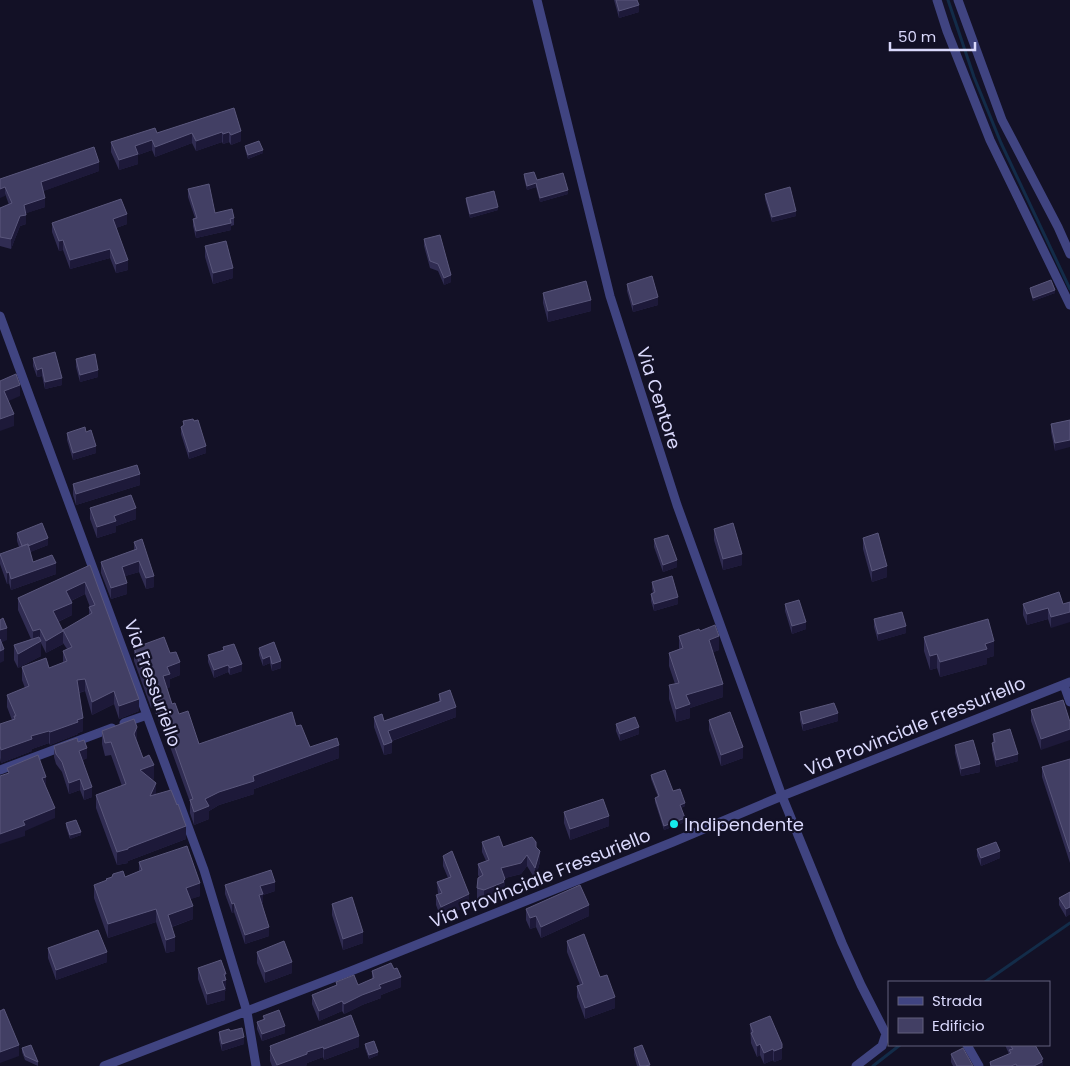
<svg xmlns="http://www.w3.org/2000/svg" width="1070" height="1066" font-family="Poppins,sans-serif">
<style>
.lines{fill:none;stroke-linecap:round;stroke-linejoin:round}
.stream{stroke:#132c49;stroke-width:3}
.street{stroke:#404481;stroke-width:9}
.wall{fill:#302c52;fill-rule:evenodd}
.shaded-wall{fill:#1d1939}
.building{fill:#423f64;stroke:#5a577c}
.poi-dot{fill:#15eaec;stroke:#131126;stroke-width:2}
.labels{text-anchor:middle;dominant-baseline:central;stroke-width:4.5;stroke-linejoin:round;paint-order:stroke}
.street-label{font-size:18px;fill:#dad9fc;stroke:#131126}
.poi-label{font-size:18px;fill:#dad9fc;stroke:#131126;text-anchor:start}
</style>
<rect width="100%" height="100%" fill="#131126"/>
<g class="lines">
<!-- stream -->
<path class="stream" d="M948,0l26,77 27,66 69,146
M985,982l85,-59
M873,1066l27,-21"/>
<!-- street -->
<path class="street" d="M537,0l73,296 67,209 105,291 60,147 19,42 25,49 -4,12 -26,20
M937,0l10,31 43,109 80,165
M958,0l44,120 56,107 12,27
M0,316l204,554 43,142 9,54
M1064,685l6,17
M124,723l23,-8
M0,770l112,-42
M967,1045l12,21
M104,1066l247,-95 322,-129 109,-46 288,-114"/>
</g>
<!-- wall -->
<path class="wall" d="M614,0h23l2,12 -20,6z
M234,108l7,33 -10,4 -2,-3 -6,2 -1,-2 -26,9 -4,-8 -37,14 -3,-7 -14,5v9l-19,6 -8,-18v-10l46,-9z
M245,146l18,7 -15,6 -3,-10z
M99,171l-56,20 2,16 -19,6v11l-6,2 -9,23 -11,-3v-38l9,-3 -9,-26z
M524,174l13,6 31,14 -28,8 -4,-15 -9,3 -3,-12z
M188,189l27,24 19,5v7l-3,1v4l-35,8 -3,-12v-7l2,-1 -7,-21z
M765,194l31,22 -24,6 -7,-23z
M466,198l32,12 -28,8 -4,-16z
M52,223l75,1 -11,4 12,42 -12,3 -6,-15 -40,11 -7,-19 -4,1 -7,-19z
M424,239l27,43 -7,3 -6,-14 -8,-3 -6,-22z
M205,246l28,32 -20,6 -8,-27z
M627,284l31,21 -25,7 -6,-21z
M1030,288l25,5 -22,8 -3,-10z
M543,293l48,18 -43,11 -5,-19z
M33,358l29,27 -17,4 -3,-13 -5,1 -4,-11z
M76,359l22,18 -18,5 -4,-15z
M1070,420l-15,31 -4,-19v-8z
M183,421l23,32 -17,6 -8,-25v-7l2,-1z
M86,432l10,21 -23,7 -6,-20v-7z
M73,484l67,1 -64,20 -3,-10z
M90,508l46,11 -20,7v6l-19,6 -7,-19z
M714,529l28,36 -19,5 -9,-30z
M17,533l31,12 -18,7 3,10 23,12 -45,16 -2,-7 -2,1 -7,-20v-10l19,-7 -2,-6z
M863,538l24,39 -15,5 -9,-33z
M654,539l23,28 -14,5 -9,-25z
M134,542l20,45 -8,2 -7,-17 -14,4 2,18 -16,5 -10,-26v-11l33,-12z
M90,565l49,146 -20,8 -5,-15 -22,11 -7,-24 -6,2 4,38 -5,2v1l-28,11 -1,-2 -17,6v2l-31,12 -1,-5v-34l12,-4 -5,-13v-12l18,-7 -3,-8v-13l27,1 14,-5v-12l4,-2 -4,-6v1l-17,9 -5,-10v13l-23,12 -4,-8v-15l17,-6 -13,-29v-12zM85,594l5,13h-1v8l-26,16 -5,-9 14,-7 -1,-14z
M652,582l26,22 -24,7 -3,-10v-7l2,-1 -1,-4z
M1059,592l-8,36 -3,-9 -21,6 -4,-10v-11z
M785,604l21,25 -14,5 -7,-23z
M874,619l32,14 -28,8 -4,-14z
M700,631l19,19 -6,2 10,45 -33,11v10l-14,4 -7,-23v-14l6,-1 -6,-18v-13l10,-4v-13z
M924,637l70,19 -7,2v6l-47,13 -3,-9 -7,2 -6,-19z
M274,642l7,26 -9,3 -2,-8 -7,3 -4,-11v-7z
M223,647l19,24 -12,4 -2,-3 -14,6 -6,-16v-7l15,-5z
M134,648l36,5 10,22 -10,4v8l-3,1 5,16 27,40 97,-18 14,21 29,11 -85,31v5l-35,11 -10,6v8l-15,6 -4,-12v-11l-22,-61 -1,1 -14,-35 -2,1 -17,-47z
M439,694l17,23 -64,24v12l-8,2 -10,-28v-10l10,4 55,-19z
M1031,710l39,12 -29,28 -10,-29z
M800,712l38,9 -35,10 -3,-11z
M709,720l34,38 -22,8 -12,-36z
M616,724l23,10 -19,7 -4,-10z
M102,731l35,10 6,17 11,21 -3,1 5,14 30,45 -58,22v2l-11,2 -21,-57v-13l26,-9 -11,-31 -6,1 -3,-12z
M993,734l25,27 -22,6 -4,-17v-7h1z
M78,742l9,16 -4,2 9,37 -8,3 -4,-10 -11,4 -7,-22 -6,-8 -2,-7v-11z
M955,745l25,27 -19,4 -6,-23z
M1070,759v104l-28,-86v-10z
M651,775l22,16 12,15 -4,2 4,14 -21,8 -9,-28v-4l3,-1 -7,-18z
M564,812l45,14 -39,14 -6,-17z
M66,823l15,12 -11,4 -4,-12z
M482,842l21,5h33l4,15 -5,17 -8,-13 -6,8 -16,4v12l-1,1v2l-20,8 -7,-2v-11l2,-11 -1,-2v-11l8,-3 -4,-9z
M977,849l23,9 -19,8 -4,-10z
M443,856l26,49 -28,13 -5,-13v-10l2,-1 -1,-12 11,-4 -5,-12z
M139,862l61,34 -10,3 3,20 -21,8 3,24 -9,2 -10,-31 -48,16 -14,-40v-13l31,-8 14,-6z
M225,885l50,6 -12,4v8h-1l7,33 -24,8 -11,-32 -2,1 -7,-19z
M1070,892v22l-4,3 -7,-12v-7z
M332,904l31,39 -20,7 -11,-35z
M526,909l63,7 -48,22 -5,-11 -6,2 -4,-9z
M567,941l33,36 15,31 -30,11 -8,-22v-11l3,-1 -13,-33z
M48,948l59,14 -51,18 -8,-22z
M257,952l35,21 -27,10 -8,-20z
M198,968l28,6v17h-1v9l-18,5 -9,-26z
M372,971l29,16 -20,8v3l-19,7 -18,9 -2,-3 -23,10 -7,-17v-9l24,-10v-3l22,3 14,-6z
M263,1016l22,17 -23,8 -5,-12v-7l6,-2z
M750,1024l32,35 -8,3 -1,-2 -9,4 -4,-9 -3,2 -6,-14z
M230,1031l14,13 -22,7 -3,-11v-8z
M365,1044l13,11 -9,4 -4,-11z
M1005,1045h30l8,21h-53v-4l19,-8z
M270,1046l89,1 -35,13 -1,-3 -16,6v2l-2,1h-33l-2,-5z
M22,1048l16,14v4l-13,-6 -3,-8z
M634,1048l16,18h-13l-3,-11z
M951,1054l22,12h-20l-2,-4z"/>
<!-- shaded-wall -->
<path class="shaded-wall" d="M639,5v7l-20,6v-7z
M241,131v10l-10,4v-10z
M222,132v10l-26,9v-10z
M229,132v10l-6,2v-10z
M192,133v10l-37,14v-10z
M152,140v10l-14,5v9l-19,6v-10l16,-14z
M263,150v3l-15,6v-4z
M99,162v9l-58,21v-10z
M536,183v4l-9,3v-4z
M5,187v9l-5,2v-9z
M568,190v4l-28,8v-4z
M45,198v9l-21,7v-9z
M498,207v3l-28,8v-4z
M796,211v5l-24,6v-5z
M127,214v10l-14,5v-10z
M26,215v9l-6,2 -9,23v-10l9,-23z
M231,223v7l-35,8v-7z
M63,240v10l-4,1v-10z
M110,249v9l-40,11v-9z
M128,260v10l-12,3v-9z
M233,268v10l-20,6v-11z
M451,275v7l-7,3v-7z
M1055,290v3l-22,8v-3z
M658,297v8l-25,7v-7z
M591,300v11l-43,11v-11z
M42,368v8l-5,1v-7z
M98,370v7l-18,5v-7z
M62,378v7l-17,4v-7z
M20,385v11l-16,7v-12z
M14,414v12l-14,5v-12z
M1070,440v7l-15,4v-8z
M96,446v7l-23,7v-7z
M206,446v7l-17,6v-7z
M140,474v11l-64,20v-11z
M136,508v11l-20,7v6l-19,6v-11l17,-11z
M48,538v7l-25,10v-7z
M742,554v11l-19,5v-11z
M677,560v7l-14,5v-7z
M139,561v11l-17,5v-10z
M56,563v11l-45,16v-11z
M887,566v11l-15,5v-11z
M9,572v11l-2,1v-11z
M154,576v11l-8,2v-11z
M85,582v12l-19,9v-12z
M127,583v11l-16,5v-11z
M678,597v7l-24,7v-7z
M72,603v12l-19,9v-13z
M1048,608v11l-21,6v-11z
M1070,612v10l-19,6v-11z
M806,622v7l-14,5v-8z
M906,626v7l-28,8v-7z
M7,628v12l-7,3v-13z
M40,629v12l-7,3v-13z
M63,631v13l-17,9v-12z
M719,636v14l-10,4v-14z
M41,641v15l-23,12v-14z
M994,641v15l-7,2v6l-47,13v-15l45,-18z
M4,649v12l-4,2v-12z
M937,654v14l-7,2v-14z
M270,656v7l-7,3v-7z
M281,661v7l-9,3v-7z
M180,662v13l-10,4v8l-7,2v-13l4,-9z
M242,664v7l-12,4v-7z
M228,665v7l-14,6v-8z
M85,679v12l-8,2v-13z
M723,684v13l-33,11v10l-14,4v-13l10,-14z
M114,691v13l-22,11v-13z
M153,694v13l-2,1v-13z
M139,699v12l-20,8v-13z
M456,707v10l-68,25v-11z
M838,713v8l-35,10v-7z
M83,718v13l-5,2v1l-28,11v-13z
M137,727v14l-3,-7z
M639,727v7l-19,7v-7z
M168,728v13l-1,1v-13z
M1070,729v11l-29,10v-11z
M49,731v12l-17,6v2l-31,12v-13l30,-14z
M392,742v11l-8,2v-10z
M339,745v13l-85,31v5l-35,11 -10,6v8l-15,6v-13l11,-13 48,-23z
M743,747v11l-22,8v-11z
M87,748v10l-8,4v-11z
M1018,754v7l-22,6v-7z
M980,764v8l-19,4v-7z
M154,765v14l-14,5v-14z
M46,777v10l-4,-9z
M80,779v11l-11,4v-11z
M156,783v14l-6,-1z
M92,787v10l-8,3v-10z
M685,803v3l-5,2v-3z
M55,808v10l-30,13v5l-25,8v-10l23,-13z
M609,816v10l-39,14v-11z
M685,818v4l-21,8v-4z
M186,826v13l-58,22v2l-11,2v-13z
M81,832v3l-11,4v-4z
M540,851v11l-5,17v-11z
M1000,851v7l-19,8v-8z
M527,855v11l-6,8 -20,5v-11z
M505,879v11l-1,1v2l-20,8v-11z
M275,882v9l-12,4v8l-4,1v-9l1,-9z
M200,883v13l-14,5v-13z
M469,894v11l-28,13v-11z
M234,903v9l-2,1v-9z
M589,905v11l-48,22v-11z
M193,906v13l-25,9v-13z
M1070,907v7l-4,3v-8z
M156,909v13l-48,16v-14z
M536,916v11l-6,2v-11z
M269,927v9l-24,8v-9z
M363,932v11l-20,7v-11z
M175,937v14l-9,2v-13z
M107,952v10l-51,18v-10z
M292,962v11l-27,10v-11z
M224,974h2v17h-1v9l-18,5v-11l15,-13z
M401,977v10l-20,8v3l-19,7 -18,9v-10l35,-19z
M615,997v11l-30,11v-11z
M342,1001v10l-23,10v-10z
M285,1026v7l-23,8v-7z
M359,1036v11l-35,13v-11z
M244,1037v7l-22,7v-7z
M760,1044v11l-3,2v-11z
M19,1045v11l-19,7v-11z
M323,1047v10l-16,6v2l-2,1h-28v-1l30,-13z
M782,1048v11l-8,3v-11z
M773,1049v11l-9,4v-11z
M378,1052v3l-9,4v-4z
M1043,1059v7h-9l7,-6z"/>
<!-- building -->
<path class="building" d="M616,0h21l2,5 -20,6z
M234,108l7,23 -10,4 -2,-3 -6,2 -1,-2 -26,9 -4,-8 -37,14 -3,-7 -17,6 3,8 -19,6 -8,-18 44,-14 2,5z
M259,141l4,9 -15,5 -3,-9z
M94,147l5,15 -58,20 4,16 -21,7 2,10 -6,1 -9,23 -11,-2v-29l12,-5 -7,-16 -5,2v-10z
M534,172l3,8 26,-7 5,17 -28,8 -4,-15 -9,3 -3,-12z
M209,184l6,29 17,-4 2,9 -4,1 1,4 -35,8 -3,-12 4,-1 -9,-29z
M790,187l6,24 -24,6 -7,-23z
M494,191l4,16 -28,7 -4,-16z
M121,199l6,15 -14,5 15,41 -12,4 -6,-15 -40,11 -7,-20 -4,1 -7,-18z
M440,235l11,40 -7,3 -6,-14 -8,-3 -6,-22z
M226,241l7,27 -20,5 -8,-27z
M652,276l6,21 -25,8 -6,-21z
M1051,280l4,10 -22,8 -3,-10z
M586,281l5,19 -43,11 -5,-18z
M55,352l7,26 -17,4 -3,-14 -5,2 -4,-12z
M95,354l3,16 -18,5 -4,-16z
M16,374l4,11 -16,6 10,23 -14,5v-38z
M193,419l1,2 4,-1 8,26 -17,6 -8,-25 3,-2 -1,-4z
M1070,420v20l-15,3 -4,-19z
M85,427l1,5 5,-2 5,16 -23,7 -6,-20z
M137,465l3,9 -64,20 -3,-10z
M131,495l5,13 -22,8 2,5 -19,6 -7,-19z
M42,523l6,15 -20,8v-2l-6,2 -5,-13z
M733,523l9,31 -19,5 -9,-30z
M878,533l9,33 -15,5 -9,-33z
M668,535l9,25 -14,5 -9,-26z
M142,539l12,37 -8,2 -7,-17 -17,6 5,16 -16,5 -10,-26 36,-13 -3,-7z
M28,544l5,18 19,-7 4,8 -45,16 -2,-7 -2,1 -7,-19z
M90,565l49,134 -20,7 -5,-15 -22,11 -7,-23 -8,1 6,38 -6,2 1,2 -28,10 -1,-1 -18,5 1,3 -31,11 -1,-4v-22l15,-5 -1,-3h2l-9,-21 22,-9 -7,-19 24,-9 3,10 18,-7 -4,-10 9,-4 -9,-17 29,-17 -3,-6 6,-2 -10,-23 -19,9 6,12 -19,8 10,20 -17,10 -6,-12 -7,2 -15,-33z
M672,576l6,21 -24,7 -3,-10 4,-2 -3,-10z
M1059,592l4,12 7,-2v10l-19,5 -3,-9 -21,6 -4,-10z
M799,600l7,22 -14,4 -7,-22z
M902,612l4,14 -28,8 -4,-15z
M3,618l4,10 -7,2v-10z
M988,619l6,22 -9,3 2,5 -47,13 -3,-8 -7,2 -6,-19z
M715,625l4,11 -10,4 14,44 -37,11 4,9 -14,5 -7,-24 10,-2 -10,-30 14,-5 -4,-12 20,-7 1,2z
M39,637l2,4 -23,13 -4,-9z
M164,637l6,16 6,-1 4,10 -13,5 3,7 -7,2 9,28 3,-1 4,11 9,-3 11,33 93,-32 4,14 5,-1 9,22 27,-9 2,7 -86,31 1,5 -35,11 -14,7 4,7 -15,6 -4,-12 3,-1 -25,-71 -1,1 -14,-35 -2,1 -17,-47z
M0,639l4,10 -4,2z
M274,642l7,19 -9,3 -2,-8 -7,3 -4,-11z
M234,644l8,20 -12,4 -2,-3 -14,5 -6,-15 16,-5 -1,-3z
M450,690l6,17 -68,24 4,11 -8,3 -10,-28 8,-3 2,7 57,-20 -2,-7z
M1063,700l7,22v7l-29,10 -10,-29z
M834,703l4,10 -35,11 -3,-12z
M730,712l13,35 -22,8 -12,-35z
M635,717l4,10 -19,7 -4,-10z
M134,719l3,8 -3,7 9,24 6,-3 5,10 -14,5 16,13 -6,13 21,-6 6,15 1,-1 8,22 -58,22v1l-11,3 -21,-57 30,-11 -15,-42 -6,1 -3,-12z
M1010,729l8,25 -22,6 -4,-17 3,-1 -2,-8z
M77,738l1,4 6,-2 3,8 -8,3 13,36 -8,3 -4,-11 -11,4 -7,-21 -6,-8 -2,-8z
M973,740l7,24 -19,5 -6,-24z
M38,755l8,22 -4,1 13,30 -32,13 2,4 -25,9v-58l9,-3 -2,-5z
M1070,759v93l-28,-85z
M665,770l8,21 7,-2 5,14 -5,2 5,13 -21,8 -9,-28 4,-2 -8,-21z
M603,799l6,17 -39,13 -6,-17z
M76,820l5,12 -11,3 -4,-12z
M499,836l4,11 29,-10 4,5v5l4,4 -5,17 -8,-13 -6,8 -20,5 4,11 -2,2 1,1 -20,8 -7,-2 1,-10 5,-3 -5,-11 11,-4 -7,-18z
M996,842l4,9 -19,7 -4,-9z
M187,846l13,37 -14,5 7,18 -25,9 7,22 -9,3 -10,-31 -48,15 -14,-39 13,-5 -1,-1 6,-2 1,-3 10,-3 2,6 17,-7 -3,-8z
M452,851l17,43 -28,13 -5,-12 6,-2 -5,-11 14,-5 -8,-21z
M271,870l4,12 -15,4 3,8 -4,1 10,32 -24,8 -11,-32 -2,1 -7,-19z
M580,885l9,20 -48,22 -5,-11 -6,2 -4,-9z
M1070,892v15l-4,2 -7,-11z
M352,897l11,35 -20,7 -11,-35z
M98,930l9,22 -51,18 -8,-22z
M584,934l16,43 7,-2 8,22 -30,11 -8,-22 6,-2 -16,-43z
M284,941l8,21 -27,10 -8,-20z
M221,960l5,14h-2l2,6 -4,1 3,8 -18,5 -9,-26z
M391,963l3,6 3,-1 4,9 -22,8 2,3 -19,7 -18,9 -2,-3 -23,10 -7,-16 25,-10 -1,-3 18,-7 4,10 16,-7 -2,-7z
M4,1009l15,36 -19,7v-41z
M279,1010l6,16 -23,8 -5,-12 8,-3 -2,-3z
M351,1015l8,21 -35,13 -1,-2 -16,5v2l-30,11 -7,-15 1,-1 -1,-3z
M770,1016l12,28v4l-8,3 -1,-2 -9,4 -4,-9 -3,2 -6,-13 2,-1 -3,-8z
M242,1028l2,9 -22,7 -3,-12 10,-3 1,2z
M374,1041l4,11 -9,3 -4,-11z
M31,1045l7,17 -13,-6 -3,-8z
M642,1045l8,20 -5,1h-5l-6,-18z
M1010,1045h25l8,14 -2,1 1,2 -8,4h-17l-1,-2 -5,2h-20l-1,-4 21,-9 -2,-3 4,-1z
M963,1048l10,18h-16l-6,-12z"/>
<!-- markers -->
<circle class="poi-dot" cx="674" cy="824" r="5"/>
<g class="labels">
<!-- street labels -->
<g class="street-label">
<text transform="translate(659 398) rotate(72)">Via Centore</text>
<text transform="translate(153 683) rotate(70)">Via Fressuriello</text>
<text transform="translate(915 726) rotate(-22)">Via Provinciale Fressuriello</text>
<text transform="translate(540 878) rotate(-22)">Via Provinciale Fressuriello</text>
</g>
<!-- poi labels -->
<g class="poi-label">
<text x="684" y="824">Indipendente</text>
</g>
</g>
<!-- legend -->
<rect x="888" y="981" width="162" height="65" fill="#131126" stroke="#63617c"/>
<rect x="898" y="997" width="25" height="8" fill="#404481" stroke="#63617c"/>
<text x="932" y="1006" font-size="15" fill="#dad9fc">Strada</text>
<rect x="898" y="1018" width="25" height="15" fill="#423f64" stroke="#63617c"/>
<text x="932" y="1031" font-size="15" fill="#dad9fc">Edificio</text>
<!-- scale -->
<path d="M890 42v8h85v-8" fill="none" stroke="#dad9fc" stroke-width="2.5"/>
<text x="898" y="42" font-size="15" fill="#dad9fc" stroke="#131126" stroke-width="4" paint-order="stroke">50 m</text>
</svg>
